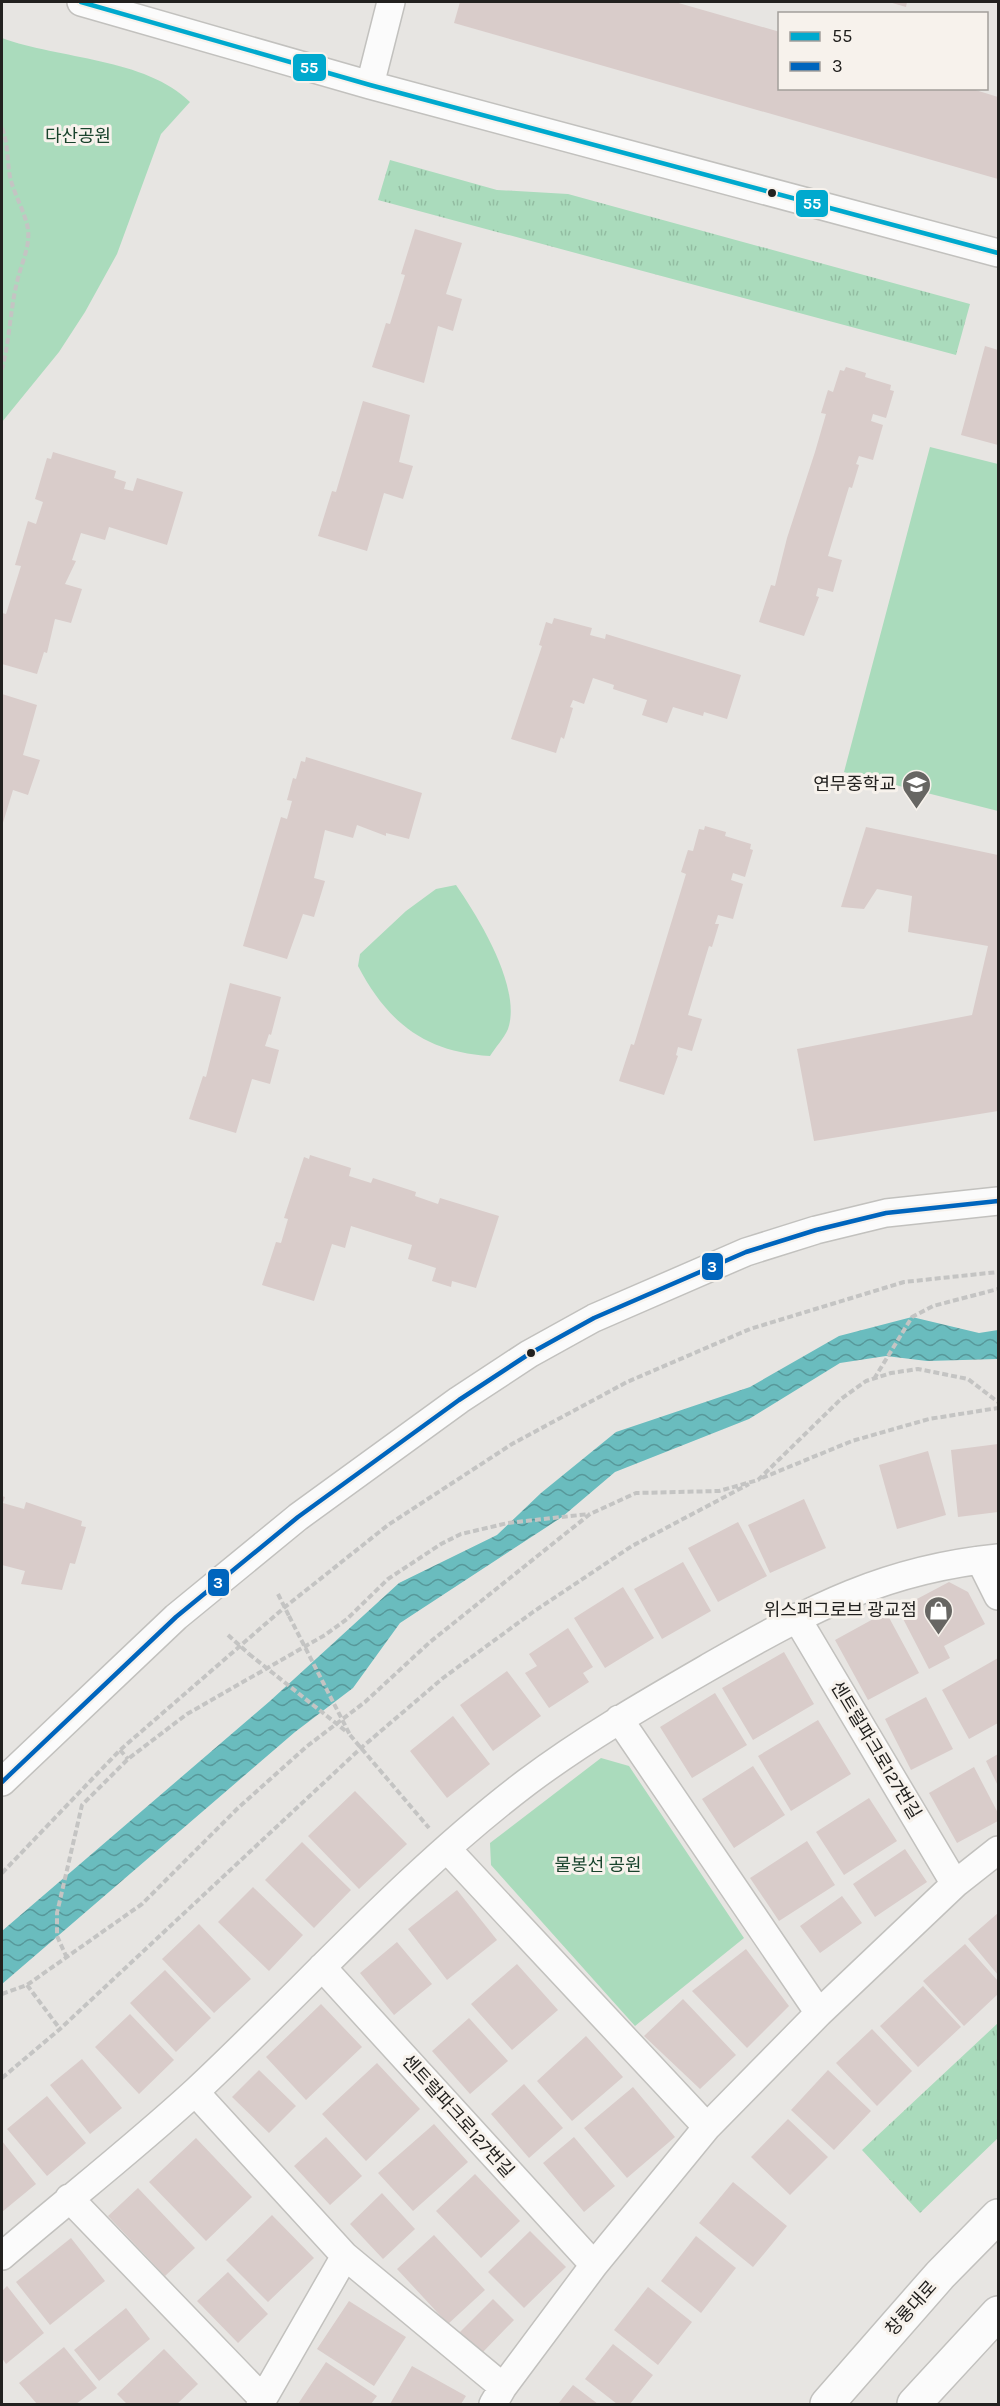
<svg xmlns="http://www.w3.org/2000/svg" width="1000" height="2406" font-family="Karla,'Noto Sans KR',sans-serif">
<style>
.grass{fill:url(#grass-tufts)}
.park{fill:#aadbbc}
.water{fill:url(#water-waves)}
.building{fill:#d9ccca}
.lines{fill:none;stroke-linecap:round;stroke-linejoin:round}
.minor-casing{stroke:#c2c1be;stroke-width:30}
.primary-casing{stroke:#c2c1be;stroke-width:36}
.path{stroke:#c4c4c3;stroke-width:4;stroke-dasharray:6 3;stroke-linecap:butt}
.minor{stroke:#fbfbfb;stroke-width:27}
.primary{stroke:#fbfbfb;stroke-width:33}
.path-bridge{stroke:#c4c4c3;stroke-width:4;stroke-dasharray:6 3;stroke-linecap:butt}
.bus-1-casing{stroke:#f7f2ec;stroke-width:9}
.bus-2-casing{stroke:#f7f2ec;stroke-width:9}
.bus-1{stroke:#00a9ce;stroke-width:4.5}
.bus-2{stroke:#0065bd;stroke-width:4.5}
.bus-dot{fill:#22211f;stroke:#f7f2ec;stroke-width:2}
.labels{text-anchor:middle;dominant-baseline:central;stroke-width:6;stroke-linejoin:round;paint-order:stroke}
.park-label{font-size:18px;fill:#19432c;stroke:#f7f2ec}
.poi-label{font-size:18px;fill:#22211f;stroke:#f7f2ec;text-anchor:end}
.street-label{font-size:18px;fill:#22211f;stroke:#f7f2ec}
.line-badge{stroke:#f7f2ec;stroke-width:2}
.badge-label{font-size:16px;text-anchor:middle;font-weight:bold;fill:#fff}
</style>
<defs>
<pattern id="grass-tufts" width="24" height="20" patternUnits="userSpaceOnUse" patternTransform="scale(1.5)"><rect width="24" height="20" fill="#aadbbc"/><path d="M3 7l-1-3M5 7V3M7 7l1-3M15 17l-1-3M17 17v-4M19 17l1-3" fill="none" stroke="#92bca1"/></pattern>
<pattern id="water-waves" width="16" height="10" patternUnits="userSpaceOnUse" patternTransform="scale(1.5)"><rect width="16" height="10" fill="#6abcbe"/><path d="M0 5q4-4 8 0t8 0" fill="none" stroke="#57989a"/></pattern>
</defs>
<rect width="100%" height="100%" fill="#e7e5e2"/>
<!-- grass -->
<path class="grass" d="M390,160l107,30 71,4 402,110 -14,51 -578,-155z
M998,2023v115l-78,75 -58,-63z"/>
<!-- park -->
<path class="park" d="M2,38c57,21 144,20 188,64l-29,32 -44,120 -32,58 -26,40 -57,70z
M930,447l68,17v347l-154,-39z
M456,885c23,33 66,103 52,144 -4,9 -13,19 -18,27 -65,-4 -102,-33 -132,-90l2,-12 46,-43 30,-22z
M601,1758l28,8 115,172 -109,88 -144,-161 -1,-22z"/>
<!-- water -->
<path class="water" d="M912,1317l67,16 19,-3v29l-71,2 -41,-5 -46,7 -91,56 -134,53 -53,45 -162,106 -47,65 -58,44 -293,252v-53l268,-230 129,-118 98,-48 44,-42 75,-61 134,-45 89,-51z"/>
<!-- building -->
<path class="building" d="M460,2h215l105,30v56h189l29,9v82l-544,-156z
M889,2h18l-1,5z
M415,229l47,14 -16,51 16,5 -9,32 -15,-5 -14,57 -52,-16 14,-44 4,1 15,-49 -4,-1z
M985,346l13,4v95l-37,-10z
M846,367l20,6 -1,4 26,8 -1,5 4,1 -8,27 -13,-4 -2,7 12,4 -10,35 -14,-4 -3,8 3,1 -7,23 -3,-1 -21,69 14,4 -9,32 -15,-4 -2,8 3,1 -15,39 -45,-14 12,-37 4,1 12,-48 28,-86 11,-38 -5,-1 7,-23 5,2 7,-22 4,1z
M363,401l47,14 -11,47 14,4 -10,33 -19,-6 -17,58 -49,-15 14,-45 4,1z
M53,452l63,19 -2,7 12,4 -2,7 9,2 4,-13 46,14 -16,53 -58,-18 -4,13 -24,-7 -9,27 4,1 -11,23 17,5 -11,34 -16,-4 -8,34 -3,-1 -7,22 -35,-10v-51l4,1 15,-48 -6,-1 13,-44 8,3 7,-22 -8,-3 12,-41 4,1z
M554,618l38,10 -2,7 15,4 1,-5 135,41 -14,44 -23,-7 -1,4 -30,-9 -6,16 -25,-8 5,-15 -34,-11 1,-4 -21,-7 -9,26 -11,-4 -3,7 3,1 -9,31 -3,-2 -5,16 -45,-14 31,-93 -3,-1 7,-23 6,2z
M2,694l35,11 -14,50 17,5 -12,35 -15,-5 -11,36z
M306,757l116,36 -13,46 -23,-6v3l-29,-11 -4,13 -28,-8 -11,48 11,3 -11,36 -11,-3 -16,45 -44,-13 38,-129 6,2 5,-18 -5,-1 6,-22 3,1 5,-18 4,1z
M705,826l21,6 -1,4 26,8 -1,5 3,1 -8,27 -12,-4 -2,7 12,4 -10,35 -15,-4 -3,9h4l-7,23 -3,-1 -21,69 14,4 -10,32 -14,-4 -2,8 2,1 -14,39 -45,-14 12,-37 3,1 52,-171 -5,-2 7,-22 5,1 6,-22 5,1z
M866,827l132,28v256l-184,30 -17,-92 175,-34 16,-69 -80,-14 4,-36 -35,-7 -13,20 -23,-2z
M230,983l51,14 -10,38 -2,-1 -4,12 14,4 -9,34 -18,-5 -16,54 -47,-14 14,-43 3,1z
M310,1155l41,13 -2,8 22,7 2,-5 43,14 -1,4 23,8 2,-6 59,18 -23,72 -24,-7 -1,6 -19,-6 4,-13 -28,-9 4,-14 -61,-19 -6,22 -13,-4 -18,57 -52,-16 14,-43 5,1 7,-24 -4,-1 20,-61 5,2z
M998,1444v68l-40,5 -7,-67z
M928,1451l18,64 -49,14 -18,-64z
M2,1496l3,1 -2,6 21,6 2,-7 56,19 -1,5 5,1 -11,37 -5,-1 -8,27 -41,-6 4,-13 -23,-6z
M804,1499l22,49 -56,25 -22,-48z
M738,1522l29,54 -49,26 -30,-54z
M683,1562l28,49 -49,28 -28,-50z
M949,1582l19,10 17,32 -41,22 6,12 -21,11 -31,-60z
M623,1587l31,51 -49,30 -31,-50z
M886,1612l33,61 -51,27 -33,-60z
M568,1628l25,39 -10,6 6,9 -40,26 -24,-35 12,-7 -8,-12z
M784,1652l30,52 -61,36 -31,-52z
M998,1658v65l-29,16 -27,-49z
M507,1671l34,45 -48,35 -33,-46z
M715,1693l32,52 -55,33 -32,-51z
M926,1697l27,52 -42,21 -26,-51z
M453,1716l37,48 -43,34 -37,-47z
M818,1720l33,54 -60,37 -33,-55z
M998,1754v32l-12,-25z
M753,1766l32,49 -51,33 -32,-49z
M974,1767l24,46v8l-41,22 -28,-50z
M355,1791l52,53 -48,45 -51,-53z
M869,1798l28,43 -53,34 -28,-43z
M807,1841l28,44 -56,36 -29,-43z
M302,1842l49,48 -37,38 -49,-48z
M905,1849l22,33 -52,35 -22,-33z
M253,1887l50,48 -34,36 -51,-49z
M457,1890l40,50 -50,40 -39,-51z
M842,1896l20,27 -42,30 -20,-27z
M998,1913v62l-30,-36z
M199,1924l52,55 -37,34 -52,-54z
M397,1942l35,42 -38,31 -34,-42z
M965,1944l33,37v13l-34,32 -41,-45z
M746,1949l43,57 -42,42 -55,-57z
M517,1964l41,46 -46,40 -41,-46z
M165,1970l46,48 -35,34 -46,-49z
M923,1986l38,41 -43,40 -38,-41z
M683,1999l53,56 -36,34 -56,-53z
M321,2004l41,43 -56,53 -40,-43z
M130,2014l44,46 -35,34 -44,-47z
M469,2018l39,43 -38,33 -38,-43z
M872,2029l40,42 -35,35 -41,-43z
M586,2036l37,41 -51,44 -35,-40z
M82,2059l40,49 -32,26 -40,-49z
M377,2063l43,46 -54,52 -44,-47z
M259,2070l37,36 -27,27 -37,-36z
M828,2070l43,41 -37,39 -43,-40z
M524,2084l39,44 -34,30 -38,-44z
M633,2087l42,50 -48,41 -43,-50z
M47,2096l39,47 -39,33 -40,-47z
M788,2119l40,38 -38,38 -39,-38z
M434,2124l34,38 -55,49 -35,-38z
M326,2137l36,39 -32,29 -36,-39z
M574,2137l41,49 -31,26 -41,-49z
M196,2138l56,59 -46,44 -57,-59z
M2,2141l34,43 -34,28z
M475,2174l45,47 -39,37 -45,-47z
M733,2182l54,44 -34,41 -54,-44z
M138,2188l57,60 -30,28 -57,-60z
M382,2193l33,36 -32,30 -33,-35z
M272,2215l42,43 -46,44 -42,-42z
M530,2231l36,36 -42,41 -36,-36z
M434,2235l51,55 -37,34 -51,-55z
M696,2236l40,32 -35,45 -40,-32z
M71,2238l34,43 -55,44 -34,-43z
M228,2272l40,42 -30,29 -41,-42z
M7,2286l37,47 -38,31 -4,-6v-67z
M648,2287l44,35 -34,43 -44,-35z
M493,2299l21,21 -33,34 -22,-21z
M349,2301l57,36 -32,49 -57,-37z
M126,2308l24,31 -51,42 -25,-31z
M613,2344l40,31 -23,29h-13l-32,-25z
M64,2347l33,41 -21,16h-39l-18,-21z
M164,2349l34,35 -21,20h-50l-10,-10z
M326,2362l51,34 -6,8h-73z
M412,2366l54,30 -5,8h-71z
M573,2385l25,19h-40z"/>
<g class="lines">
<defs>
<path id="minor" d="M81,2l289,83 628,168
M370,85l21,-83
M980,1560l18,36
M796,1617l159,267
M619,1719l200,294
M2,1782l174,-165 122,-100 161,-117 70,-46 65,-36 152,-66 70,-22 70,-17 112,-12
M447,1849l260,278
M322,1967l272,298
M195,2092l150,164 158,131
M69,2198l194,201
M2,2256c64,-55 132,-108 194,-165 110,-103 211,-218 331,-309 60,-45 125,-82 189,-119 96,-55 170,-94 282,-105
M260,2404l85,-148
M493,2404l10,-17 91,-122 113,-138 112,-114 136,-129 43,-34"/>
<path id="primary" d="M827,2404l113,-129 58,-59
M914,2404l84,-91"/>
</defs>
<!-- minor casing -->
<use href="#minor" class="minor-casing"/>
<!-- primary casing -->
<use href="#primary" class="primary-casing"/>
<!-- path -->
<path class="path" d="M2,128c6,15 5,32 8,49 4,17 15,35 18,52 2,18 -6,33 -10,49 -8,30 -8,61 -16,91
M874,1379l38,-62 21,-11 65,-17
M762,1478l90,-37 77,-22 69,-11
M278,1594l11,22
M228,1635l21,19
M350,1735l79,93
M120,1750l8,9
M2,1873l118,-123 165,-143 103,-82 124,-81 115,-62 123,-53 154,-47 94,-10
M67,1958l-10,-22v-23l25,-108 46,-46 59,-45 138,-79 22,-16 41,-40 53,-35 20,-10 47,-11 81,-9
M27,1985l33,44
M2,1994l25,-9 115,-81 96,-96 68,-61 59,-45 65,-60 160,-128 46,-21 83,-2 39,-11 83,-81 25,-18 25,-8 27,-4 50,10 30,23
M2,2078l58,-49 301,-281 82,-70 90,-66 99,-66 117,-62"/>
<!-- minor -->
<use href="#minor" class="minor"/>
<!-- primary -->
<use href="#primary" class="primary"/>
<!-- path-bridge -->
<path class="path-bridge" d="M289,1616l61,119
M249,1654l98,78"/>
<defs>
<path id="bus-1" d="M81,2l289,83 628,168"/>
<path id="bus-2" d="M2,1782l174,-165 122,-100 161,-117 70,-46 65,-36 152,-66 70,-22 70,-17 112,-12"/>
</defs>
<!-- bus-1 casing -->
<use href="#bus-1" class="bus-1-casing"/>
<!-- bus-2 casing -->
<use href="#bus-2" class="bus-2-casing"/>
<!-- bus-1 -->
<use href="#bus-1" class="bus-1"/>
<!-- bus-2 -->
<use href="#bus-2" class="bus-2"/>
</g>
<!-- icons -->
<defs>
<symbol id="school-pin" viewBox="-11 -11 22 30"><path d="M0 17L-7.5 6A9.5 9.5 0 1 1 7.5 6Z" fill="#676663" stroke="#f7f2ec"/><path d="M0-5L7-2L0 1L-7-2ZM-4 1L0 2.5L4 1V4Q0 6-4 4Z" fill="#fff"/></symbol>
<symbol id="shop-pin" viewBox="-11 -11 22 30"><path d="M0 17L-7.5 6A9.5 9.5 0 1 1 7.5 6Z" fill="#676663" stroke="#f7f2ec"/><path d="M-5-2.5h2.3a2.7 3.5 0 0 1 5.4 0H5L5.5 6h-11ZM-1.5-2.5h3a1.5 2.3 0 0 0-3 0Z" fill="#fff"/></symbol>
</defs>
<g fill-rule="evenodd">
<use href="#school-pin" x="900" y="768" width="33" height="45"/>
<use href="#shop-pin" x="922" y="1594" width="33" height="45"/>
</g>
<!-- markers -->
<g class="bus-dot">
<circle cx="772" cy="193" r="5"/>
<circle cx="531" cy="1353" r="5"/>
</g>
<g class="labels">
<!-- park labels -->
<g class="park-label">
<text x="78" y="136">다산공원</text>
<text x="598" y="1865">물봉선 공원</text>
</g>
<!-- poi labels -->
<g class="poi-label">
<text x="896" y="784">연무중학교</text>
<text x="917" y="1610">위스퍼그로브 광교점</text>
</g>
<!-- street labels -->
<g class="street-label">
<text transform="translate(876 1750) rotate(59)">센트럴파크로127번길</text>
<text transform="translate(458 2116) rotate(48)">센트럴파크로127번길</text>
<text transform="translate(911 2308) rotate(-48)">창룡대로</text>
</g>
</g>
<g class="line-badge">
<rect x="292" y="53" width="35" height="29" rx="6" fill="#00a9ce"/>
<rect x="795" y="189" width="34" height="29" rx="6" fill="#00a9ce"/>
<rect x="701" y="1252" width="23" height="29" rx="6" fill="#0065bd"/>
<rect x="207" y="1568" width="23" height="29" rx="6" fill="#0065bd"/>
</g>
<g class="badge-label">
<text x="309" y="73">55</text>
<text x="812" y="209">55</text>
<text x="712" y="1272">3</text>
<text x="218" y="1588">3</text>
</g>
<!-- border -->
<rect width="1000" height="2406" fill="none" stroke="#22211f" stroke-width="6"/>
<!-- legend -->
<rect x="778" y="12" width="210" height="78" fill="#f7f2ec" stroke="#a29e9a" stroke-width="1.5"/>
<rect x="790" y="32" width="30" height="9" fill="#00a9ce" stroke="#a29e9a" stroke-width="1.5"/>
<text x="832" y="42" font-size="18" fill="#22211f">55</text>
<rect x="790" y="62" width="30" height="9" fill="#0065bd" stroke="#a29e9a" stroke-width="1.5"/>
<text x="832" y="72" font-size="18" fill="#22211f">3</text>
</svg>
